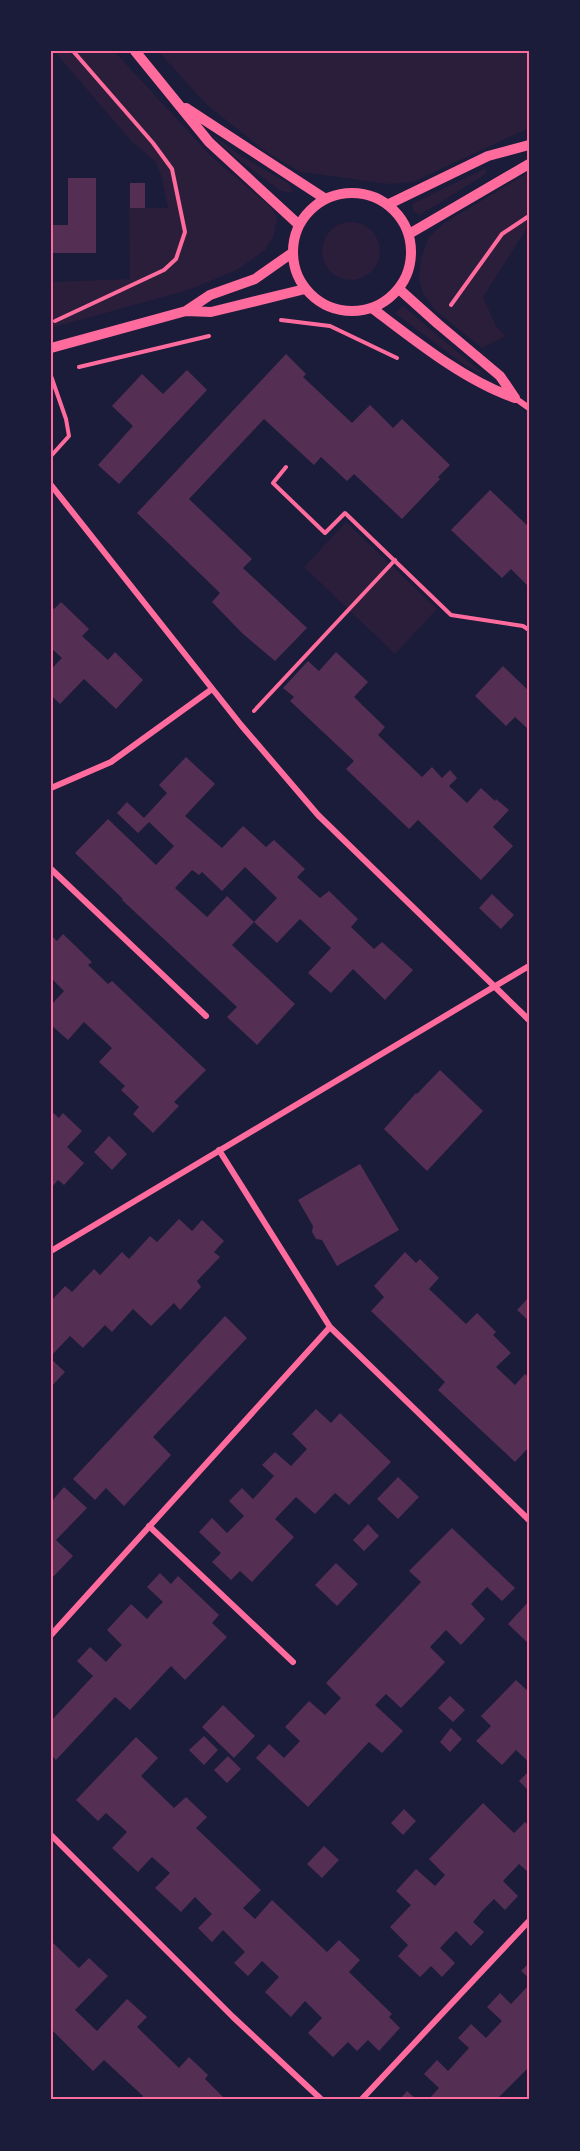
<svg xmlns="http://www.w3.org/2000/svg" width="580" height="2151" font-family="'Public Sans',sans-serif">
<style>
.green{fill:#2a1e3b}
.building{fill:#542f53}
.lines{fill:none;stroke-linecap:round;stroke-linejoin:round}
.path{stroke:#ff6b9d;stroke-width:4}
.minor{stroke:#ff6b9d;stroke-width:6}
.tertiary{stroke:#ff6b9d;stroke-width:10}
.neatline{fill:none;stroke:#ff6b9d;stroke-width:2}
</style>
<rect width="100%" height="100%" fill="#1b1b3a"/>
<!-- green -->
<path class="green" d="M54,51h60l99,107 57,48 7,11 -3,18 -9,15 -28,20 -49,20 -137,38v-46l79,-3 -1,-71h39l-6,-30 -6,-16 -24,-20z
M158,51h371v77l-116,54 -25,2 -87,-12 -32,-18 -62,-49z
M207,131l34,25 47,27 6,10 -13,-2 -46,-34z
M486,168v6l-66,41 -7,-4 -1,-7z
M529,172v53l-46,72 13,29 10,10 -24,12 -47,-38 -12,-17 -4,-15 2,-20 8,-21 15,-14z
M322 251a29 29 0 1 1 58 0a29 29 0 1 1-58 0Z
M403,306l84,71 -24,-13 -68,-51z
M346,522l91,87 -42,45 -91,-87z"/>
<!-- building -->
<path class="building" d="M68,178h28v75h-45v-28h17z
M130,183h15v25h-15z
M286,354l20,20 -3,3 49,46 18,-18 23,23 9,-9 48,46 -12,12 2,2 -38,40 -48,-45 -7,7 -26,-24 -7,8 -50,-46 -75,80 63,60 -9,9 64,60 -32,33 -33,-28 -30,-31 8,-9 -83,-80z
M187,370l20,20 -88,94 -21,-19 35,-39 -21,-20 30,-32 21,20z
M490,490l39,37v60l-18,-18 -9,9 -51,-48z
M61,602l28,27 -7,7 26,24 7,-8 28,28 -27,29 -32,-30 -24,25 -9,-9v-26l11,-11 -11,-10v-42l3,3z
M336,652l32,30 -14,15 31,30 -7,8 44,42 10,-10 10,11 8,-8 7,8 -8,8 18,17 14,-15 14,13 1,-2 13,11 -16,17 20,19 -32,34 -63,-60 -9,9 -63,-60 8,-8 -64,-60 4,-4 -11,-9 25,-27 11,10z
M503,666l26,25v39l-14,-13 -9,9 -31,-30z
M186,757l29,27 -30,32 37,32 21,-22 23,21 8,-7 31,29 -8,8 23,21 9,-7 29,28 -7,8 23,22 8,-7 31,28 -28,30 -32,-31 -22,24 -23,-20 23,-25 -31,-29 -23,24 -23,-21 23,-24 -32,-31 -23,24 -20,-19 -3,3 -7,-5 -17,18 32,29 20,-21 27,26 -22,23 63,59 -38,41 -30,-28 10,-10 -115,-107 1,-1 -48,-46 33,-34 48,46 18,-19 -25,-24 -11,11 -21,-20 10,-11 17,16 23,-25 -8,-8z
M492,894l22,21 -13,14 -22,-21z
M63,934l29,28 -4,3 20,19 4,-3 94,89 -32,32 5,4 -26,27 -20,-19 6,-7 -18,-17 4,-4 -26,-24 13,-14 -28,-26 -16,18 -17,-15v-20l13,-14 -13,-13v-43l6,6z
M440,1070l43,41 -56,60 -43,-42 32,-36 1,1z
M51,1111l8,7 4,-5 19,18 -15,16 17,16 -20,22 -6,-5 -7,8z
M109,1136l18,18 -15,16 -18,-18z
M360,1164l39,66 -62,36 -15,-26 -6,-1 -4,-7 1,-6 -15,-26z
M179,1219l13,12 10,-11 22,21 -10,11 6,5 -23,24 4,6 -21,23 -6,-7 -23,23 -18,-17 -21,23 -7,-7 -22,23 -13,-12 -19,20v-55l14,-15 7,6 22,-23 6,6 22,-23 7,7 21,-23 7,6z
M405,1252l11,11 4,-4 19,19 -10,11 37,35 11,-11 19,19 -3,3 18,18 -15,14 19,18 10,-11 4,4v69l-14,15 -77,-72 7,-8 -74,-71 13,-14 -10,-11z
M529,1297v24l-12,-11z
M225,1316l22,22 -94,99 18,18 -47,51 -18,-18 -11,12 -22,-21z
M51,1359l14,13 -14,15z
M316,1409l15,14 9,-10 51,49 -42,43 -14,-12 -20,21 -19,-17 -21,22 19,18 -42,45 -12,-11 -9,9 -19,-18 9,-9 -22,-21 13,-14 15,15 17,-17 -15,-15 13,-13 11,11 21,-23 -12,-11 13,-13 16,14 16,-17 -15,-15z
M398,1477l21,20 -21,22 -21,-20z
M64,1487l23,21 -31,32 17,16 -20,21 -2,-2v-73z
M368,1524l11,12 -15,15 -11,-11z
M452,1528l63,60 -13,13 -15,-14 -16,17 14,15 -24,26 -15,-15 -16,17 15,15 -12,13 -32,33 -15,-14 -11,11 28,26 -21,22 -13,-11 -61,65 -52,-49 13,-14 15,14 16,-17 -15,-14 24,-26 16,14 16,-17 -15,-15 95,-101 -12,-11z
M336,1563l22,21 -21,22 -22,-21z
M160,1573l11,11 7,-8 41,39 -7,8 15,14 -42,43 -14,-14 -41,44 -15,-13 -59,63 -5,-5v-34l42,-45 -16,-15 13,-14 16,15 8,-9 8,-8 -15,-15 24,-26 16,15 8,-9 8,-8 -16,-15z
M529,1601v43l-21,-20z
M516,1680l13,12v70l-13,-12 -14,15 -26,-24 15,-15 -10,-10z
M450,1696l15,14 -12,12 -15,-14z
M223,1705l32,31 -21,22 -32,-31z
M451,1728l11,11 -12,13 -10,-10z
M204,1736l14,14 -14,15 -15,-15z
M136,1737l22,21 -17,18 33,32 12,-11 21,20 -11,11 65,62 -18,18 12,11 17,-19 55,52 12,-12 21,20 -11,12 43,42 -3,3 11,11 -21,23 -11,-11 -11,11 -9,-9 -15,15 -25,-24 14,-15 -17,-17 -14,16 -26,-25 14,-15 -17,-16 -14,15 -14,-13 11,-11 -22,-22 -11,12 -14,-14 14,-14 -17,-17 -14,15 -26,-24 15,-15 -18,-16 -14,15 -26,-24 15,-16 -21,-19 -8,8 -22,-21z
M228,1756l13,13 -14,14 -13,-13z
M529,1771v20l-10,-10z
M483,1803l31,30 11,-11 4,4v47l-10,-9 -16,17 15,15 -13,14 -11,-11 -11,11 -10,12 11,10 -13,14 -15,-15 -16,17 15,15 -13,14 -11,-11 -11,11 -22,-21 10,-11 -18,-18 21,-22 -15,-14 20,-22 19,17 10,-11 -16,-16z
M404,1809l12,12 -13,14 -12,-12z
M324,1846l15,14 -17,18 -15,-14z
M51,1941l28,27 10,-10 19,18 -33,34 22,21 30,-32 20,18 -10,10 42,41 10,-11 19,18 -3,4 21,21h-87l4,-4 -39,-36 -11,11 -42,-42z
M529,1963v15l-8,-7z
M529,1985v82l-33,33h-68l11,-12 -15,-14 13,-14 11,11 21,-23 -11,-10 13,-14 15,14 16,-17 -15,-14 13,-14 11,11z
M407,2091l10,9h-18z"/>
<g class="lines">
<!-- path -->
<path class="path" d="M451,305l51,-71 27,-18
M281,320l49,6 67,32
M55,321l109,-51 12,-11 9,-27 -13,-63 -19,-26 -80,-92
M79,367l130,-31
M51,376l15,43 3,17 -18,20
M286,467l-13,16 52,50 20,-20 106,102 72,11 6,4
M254,711l141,-151"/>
<!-- minor -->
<path class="minor" d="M515,398l14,10
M51,485l190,240 77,90 211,205
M51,788l60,-26 101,-73
M51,869l155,147
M219,1150l111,177 199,193
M51,1251l478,-285
M149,1526l144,136
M51,1635l279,-308
M51,1835l182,182 89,83
M361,2100l168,-179"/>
<!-- tertiary -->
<path class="tertiary" d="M135,51l74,91 89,82
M186,108l138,90
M293 252a59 59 0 1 1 118 0a59 59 0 1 1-118 0Z
M389,204l99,-48 41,-11
M409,234l120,-70
M399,289l39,35 62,52 15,22
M372,308c42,32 93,73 143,90
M186,311l25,1 94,-23
M51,348l135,-37 24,-16 45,-16 37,-26"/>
</g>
<!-- border -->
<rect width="580" height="2151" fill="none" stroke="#1b1b3a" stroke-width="105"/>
<rect x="52" y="52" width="476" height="2046" class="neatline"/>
</svg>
